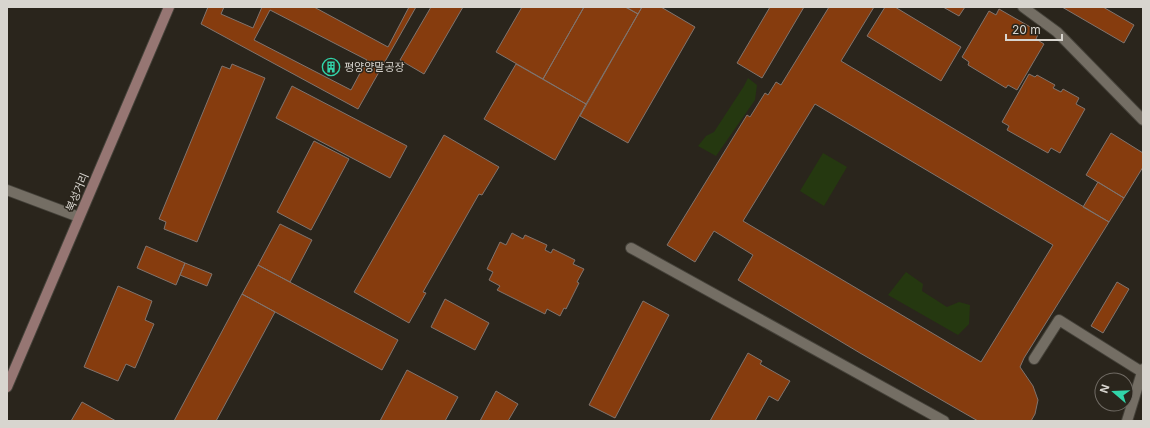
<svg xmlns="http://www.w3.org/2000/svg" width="1150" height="428" font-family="Inter,'Noto Sans KR',sans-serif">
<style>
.green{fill:#253810}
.building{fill:#863c0e;stroke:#80746e;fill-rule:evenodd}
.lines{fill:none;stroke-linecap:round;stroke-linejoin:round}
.service-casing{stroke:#45423a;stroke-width:12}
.minor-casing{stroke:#45423a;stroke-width:12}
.tertiary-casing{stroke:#45423a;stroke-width:12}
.secondary-casing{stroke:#45423a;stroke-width:12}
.service{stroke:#746e64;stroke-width:10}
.minor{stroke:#746e64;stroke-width:10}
.tertiary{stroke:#746e64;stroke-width:10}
.secondary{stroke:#967673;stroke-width:10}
.labels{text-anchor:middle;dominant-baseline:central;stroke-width:3;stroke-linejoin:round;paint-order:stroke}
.poi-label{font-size:11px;fill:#d8d5cf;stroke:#2a251c;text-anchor:start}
.street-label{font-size:11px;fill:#d8d5cf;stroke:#2a251c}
</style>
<rect width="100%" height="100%" fill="#2a251c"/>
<!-- green -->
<path class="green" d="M748,78l9,7 -2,15 -39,56 -18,-10 8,-10 8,-4 30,-46z
M823,153l24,14 -23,39 -24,-15z
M906,272l17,12 -1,7 25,16 12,-5 11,3 -1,19 -11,11 -70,-40z"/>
<!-- building -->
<path class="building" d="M208,7h208l-58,102 -157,-85z
M224,7h38l-9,21 -32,-14z
M314,7h95l-21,40z
M431,7h32l-39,67 -24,-14z
M522,7h62l-41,72 -47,-27z
M584,7h41l13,7 -52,90 -43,-25z
M626,7h16l-4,7z
M642,7h19l34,20 -67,116 -48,-27z
M770,7h34l-42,71 -25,-15z
M829,7h45l-33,54 268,161 -85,136 -4,9 13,19 5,14 -3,14 -4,7h-53l-118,-68 -122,-73 15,-25 -39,-24 -19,31 -28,-17 80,-130 3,2 15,-24 3,2 8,-13 5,3zM815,104l238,141 -72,117 -238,-141z
M885,7h10l66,40 -20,34 -74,-45z
M943,7h22l-6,9z
M1062,7h41l31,18 -10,18z
M999,9l40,23 -3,7 8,5 -27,46 -9,-5 -2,3 -38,-23 1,-3 -7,-5 27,-46 7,4z
M270,10l97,50 -16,30 -97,-50z
M232,64l33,14 -68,164 -33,-13 2,-7 -7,-3 63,-153 8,3z
M516,64l70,40 -31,56 -71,-41z
M1029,74l6,3 2,-2 18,10 -2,3 8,4 2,-3 16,9 -3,6 9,5 -25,44 -9,-5 -3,5 -41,-23 2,-4 -7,-4z
M292,86l115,60 -17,32 -114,-60z
M1111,133l32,20v14l-19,31 -38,-23z
M444,135l55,32 -17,28 -3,-1 -56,98 3,1 -17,30 -55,-31z
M314,141l35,18 -38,71 -34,-18z
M1098,182l26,16 -15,24 -26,-15z
M280,224l32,16 -22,42 -32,-17z
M512,233l11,6 2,-4 22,10 -2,5 6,3 2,-4 22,11 -2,4 11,5 -7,13 2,1 -13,26 -2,-1 -4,8 -13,-7 -2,5 -48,-24 3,-4 -11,-6 4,-8 -6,-3 13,-27 6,3z
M146,246l39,17 -9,22 -39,-17z
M185,263l27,11 -5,12 -27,-11z
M258,265l140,75 -16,30 -140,-76z
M1117,282l12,7 -26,44 -12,-7z
M118,286l34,15 -7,19 9,4 -19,44 -9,-4 -8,17 -34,-14z
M242,294l33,18 -59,109h-42z
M445,299l44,24 -14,27 -44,-23z
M643,301l26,14 -54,103 -26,-13z
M748,353l14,8 -2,3 30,17 -12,20 -9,-5 -14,25h-45z
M407,370l51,27 -13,24h-65z
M496,391l22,13 -10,17h-28z
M82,402l34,19h-45z"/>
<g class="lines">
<defs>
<path id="service" d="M7,190l72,27
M1034,359l25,-39 83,52"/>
<path id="minor" d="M631,248l313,173"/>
<path id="tertiary" d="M1023,7l34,25 86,88
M1127,421l16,-52"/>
<path id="secondary" d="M7,387l162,-380"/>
</defs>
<!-- service casing -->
<use href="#service" class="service-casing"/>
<!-- minor casing -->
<use href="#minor" class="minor-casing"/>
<!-- tertiary casing -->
<use href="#tertiary" class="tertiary-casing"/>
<!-- secondary casing -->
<use href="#secondary" class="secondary-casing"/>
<!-- service -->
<use href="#service" class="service"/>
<!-- minor -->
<use href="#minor" class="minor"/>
<!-- tertiary -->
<use href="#tertiary" class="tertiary"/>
<!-- secondary -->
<use href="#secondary" class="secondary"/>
</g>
<!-- icons -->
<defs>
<symbol id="building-ring" viewBox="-11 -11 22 22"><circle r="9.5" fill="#2a251c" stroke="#31d4a9" stroke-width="1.5"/><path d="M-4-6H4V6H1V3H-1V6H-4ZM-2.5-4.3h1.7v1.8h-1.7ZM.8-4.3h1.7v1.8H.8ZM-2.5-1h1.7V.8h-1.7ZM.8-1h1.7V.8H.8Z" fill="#31d4a9"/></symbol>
</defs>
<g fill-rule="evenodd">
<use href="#building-ring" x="321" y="57" width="20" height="20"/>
</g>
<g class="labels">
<!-- poi labels -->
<g class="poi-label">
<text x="344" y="67">평양양말공장</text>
</g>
<!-- street labels -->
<g class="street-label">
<text transform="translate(77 192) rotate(-67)">북성거리</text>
</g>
</g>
<!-- border -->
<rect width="1150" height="428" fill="none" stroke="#d8d5cf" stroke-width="16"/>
<!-- north arrow -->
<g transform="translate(1114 392) rotate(289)"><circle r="19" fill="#2a251c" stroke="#706b64"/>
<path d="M0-3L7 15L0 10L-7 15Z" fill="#31d4a9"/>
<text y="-6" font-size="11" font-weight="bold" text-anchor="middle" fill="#d8d5cf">N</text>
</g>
<!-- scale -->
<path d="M1006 34v6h56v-6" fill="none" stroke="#d8d5cf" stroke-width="2"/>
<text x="1012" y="34" font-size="12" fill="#d8d5cf" stroke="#2a251c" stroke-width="3" paint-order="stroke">20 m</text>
</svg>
